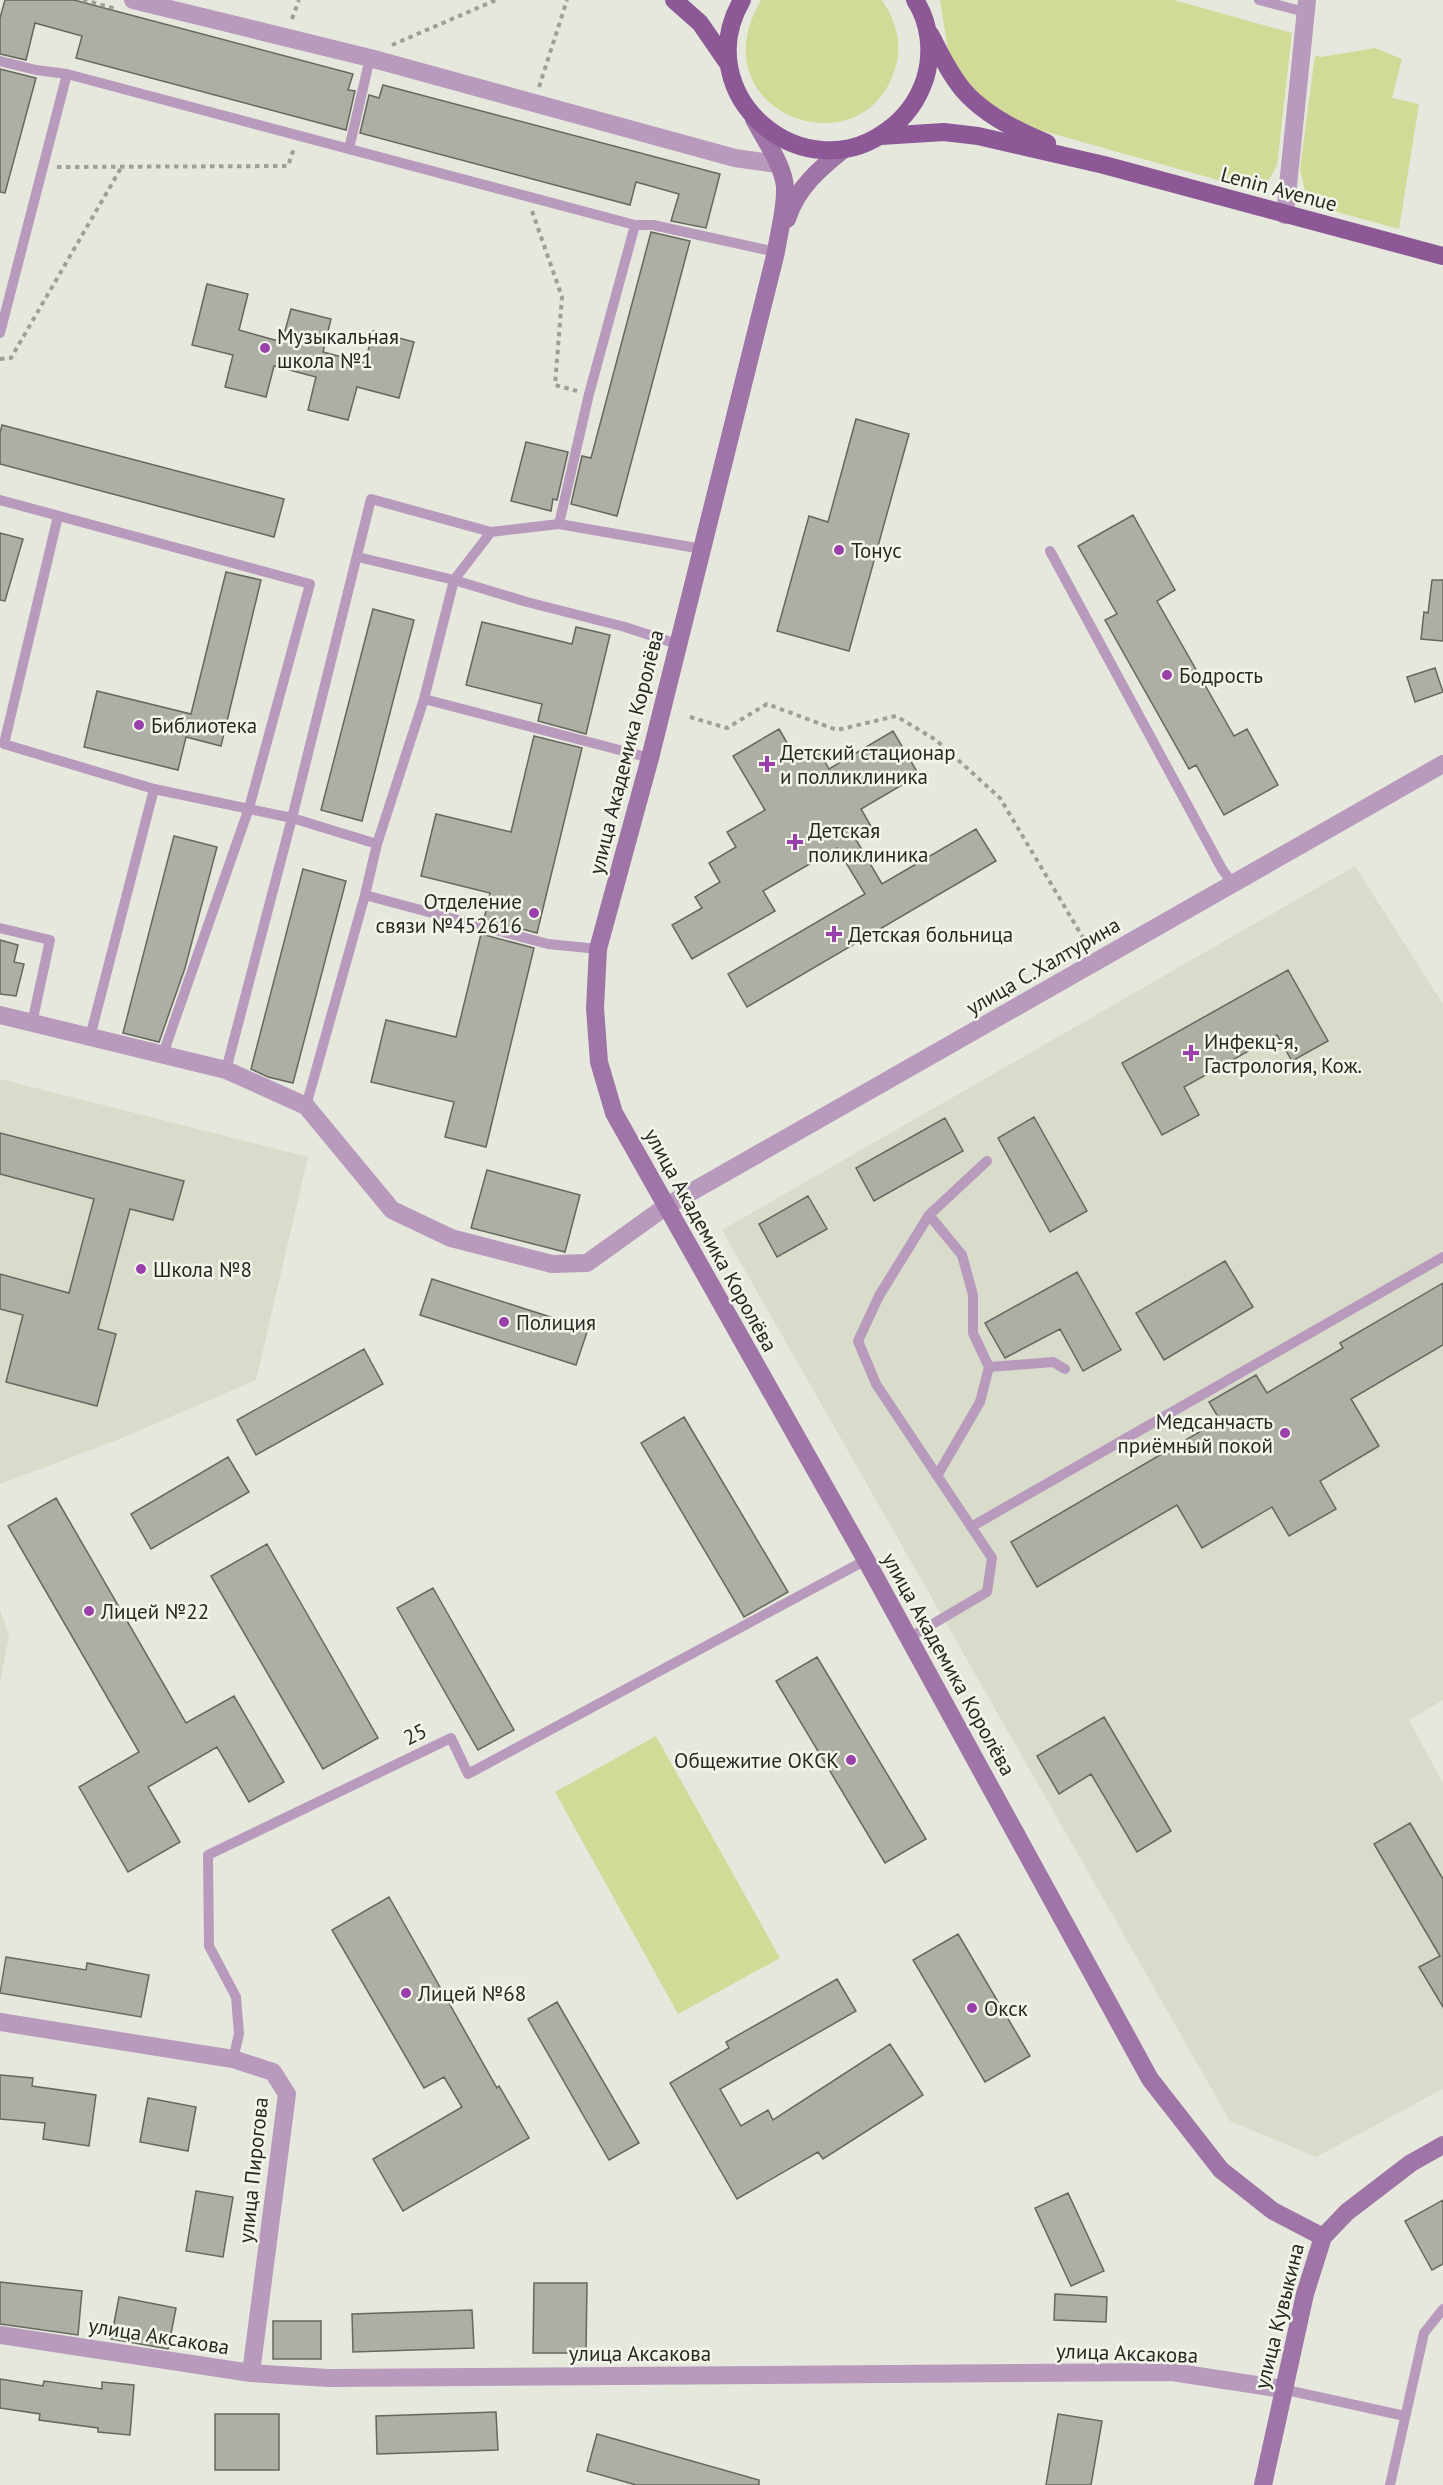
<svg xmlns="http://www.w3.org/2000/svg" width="1443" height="2485" font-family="'PT Sans',sans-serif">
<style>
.built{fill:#d9dcca}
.green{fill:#d1da97}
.building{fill:#adaea4;stroke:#66675e;stroke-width:1.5}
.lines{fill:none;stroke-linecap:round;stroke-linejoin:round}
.path{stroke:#9e9f97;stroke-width:4;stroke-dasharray:4.5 4.5;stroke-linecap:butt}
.lane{stroke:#b79abc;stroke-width:10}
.street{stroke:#b79abc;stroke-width:18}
.secondary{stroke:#9e75a6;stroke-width:18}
.primary{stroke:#8c5996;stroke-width:18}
.poi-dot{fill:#9a40ab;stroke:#f3f5ea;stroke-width:2}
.labels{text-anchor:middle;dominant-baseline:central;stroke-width:5;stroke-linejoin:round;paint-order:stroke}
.street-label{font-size:21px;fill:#272824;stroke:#f3f5ea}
.poi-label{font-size:21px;fill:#272824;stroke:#f3f5ea;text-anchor:start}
</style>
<rect width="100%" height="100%" fill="#e6e8dd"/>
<!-- built -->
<path class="built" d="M1355,866l88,138v696l-34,20 34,63v306l-127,68 -86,-36 -508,-891z
M0,1079l308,78 -52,223 -139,60 -117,44z
M0,1609l9,27 -9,47z"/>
<!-- green -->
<path class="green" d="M761,0h121c14,21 21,44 13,69 -32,105 -200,44 -134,-69z
M940,0h234l118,33 -15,133 -16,26 -236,-66 -44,-29 -13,-13 -20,-33z
M1375,48l27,11 -10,39 27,6 -20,125 -91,-25 -8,-35 15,-114 6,2z
M656,1736l124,222 -102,56 -123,-222z"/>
<!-- building -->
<path class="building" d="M5,0h69l279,74 -5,16 7,1 -9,39 -270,-72 6,-22 -47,-13 -9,37 -26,-6v-36z
M0,69l36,9 -31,115 -5,-1z
M383,85l337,89 -14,54 -35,-7 8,-27 -43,-12 -6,23 -270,-72 9,-38 10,3z
M651,232l39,9 -73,275 -46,-12 11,-48 9,2z
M207,284l41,10 -9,36 43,12 9,-33 40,10 -8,33 42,11 8,-32 41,11 -15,56 -42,-11 -9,33 -40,-10 8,-33 -42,-11 -8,31 -41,-10 8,-32 -41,-10z
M856,419l53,15 -60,217 -72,-20 32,-115 19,6z
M2,425l282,74 -10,38 -274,-73v-31z
M526,442l42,10 -11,48 -4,-1 -2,12 -40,-10z
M1133,515l42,75 -18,11 77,135 13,-7 31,56 -54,30 -28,-50 -7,4 -84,-149 12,-6 -39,-68z
M0,533l23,6 -18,62 -5,-1z
M226,572l35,8 -40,166 -35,-9 -8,33 -94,-23 13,-56 94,23z
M1432,580h11v61l-22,-2 3,-27 4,1z
M373,609l41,11 -52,201 -41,-11z
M482,622l90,22 4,-17 34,8 -24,99 -48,-13 4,-17 -76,-19z
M1435,668l8,24 -28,10 -8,-25z
M779,729l18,31 20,-12 12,21 64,-38 26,44 -58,34 11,19 -17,10 27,46 94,-55 20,32 -249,146 -19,-33 137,-80 -28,-46 -74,43 12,20 -83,48 -20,-34 30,-17 -7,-11 25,-15 -11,-19 27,-16 -9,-15 38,-22 -32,-54z
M534,736l48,12 -45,185 -53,-14 6,-26 -69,-17 15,-62 75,18z
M174,836l43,11 -32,121 -26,74 -36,-9z
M303,869l43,12 -53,202 -25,-6 -17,-8z
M481,934l53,14 -48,199 -41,-10 9,-35 -83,-20 15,-62 70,17z
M0,940l18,5 -4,17 10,2 -8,32 -16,-2z
M1288,970l40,71 -36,20 -15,-26 -93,52 15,28 -37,20 -40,-72z
M1034,1117l53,94 -37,21 -52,-94z
M945,1118l18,33 -89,50 -18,-33z
M0,1133l184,48 -11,39 -43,-11 -32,120 18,5 -19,72 -91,-24 17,-67 -23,-6v-35l69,19 25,-94 -94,-25z
M487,1170l93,25 -15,57 -94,-24z
M808,1196l19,33 -50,28 -18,-33z
M1225,1261l28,46 -89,53 -28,-47z
M1077,1272l44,78 -38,21 -23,-42 -55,29 -20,-35z
M432,1279l156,50 -12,36 -156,-50z
M1443,1283v62l-92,54 28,47 -59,35 16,28 -47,27 -17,-29 -70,41 -25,-43 -140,82 -26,-45 209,-122 -11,-18 47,-27 11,18 76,-45 -3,-5z
M364,1349l19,35 -127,71 -19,-35z
M684,1417l104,175 -44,25 -103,-174z
M228,1457l21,35 -98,57 -20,-35z
M56,1498l130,225 48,-27 50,86 -35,20 -32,-55 -69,40 32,55 -52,30 -49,-85 60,-35 -131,-226z
M267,1544l111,194 -55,31 -112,-193z
M433,1588l81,142 -36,20 -81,-142z
M817,1657l109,182 -41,24 -109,-182z
M1104,1717l67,114 -34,21 -46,-78 -32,20 -22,-38z
M1410,1823l33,56v128l-24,-40 21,-11 -66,-112z
M389,1897l108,191 2,-2 30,52 -126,73 -30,-52 89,-52 -18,-30 -20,11 -92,-158z
M958,1934l72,122 -45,26 -72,-122z
M6,1957l80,13 1,-7 62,12 -8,42 -141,-24z
M837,1979l19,32 -136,78 21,37 27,-16 5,10 117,-76 33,51 -100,64 -5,-7 -81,47 -67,-116 59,-35 -3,-6z
M557,2002l82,141 -30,17 -81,-141z
M0,2075l33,3 -1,8 64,9 -7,51 -46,-7 2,-16 -45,-4z
M148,2098l48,9 -8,44 -48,-9z
M196,2191l37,6 -10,60 -37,-6z
M1068,2193l36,78 -33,15 -36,-78z
M1443,2200v64l-11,6 -27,-49z
M0,2282l82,9 -4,44 -78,-11z
M534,2283h53l-1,70h-53z
M1055,2294l52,3 -1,25 -52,-2z
M119,2297l57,11 -8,41 -57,-10z
M472,2310l2,38 -121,4 -1,-38z
M273,2321h48v38h-48z
M0,2379l43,7 1,-5 58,8v-7l32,3 -4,50 -32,-3v-4l-59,-8 1,-6 -40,-6z
M496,2412l2,38 -121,4 -1,-38z
M215,2414h64v56h-64z
M1058,2414l44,7 -11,64h-45z
M597,2434l162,46v5h-123l-49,-14z"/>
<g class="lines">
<!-- path -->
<path class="path" d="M83,0l34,9
M292,19l7,-19
M392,45l104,-45
M539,87l28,-87
M57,167l231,-1 6,-18
M532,211l30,86 -7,88 22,6
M0,359l11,-1 110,-190
M690,717l37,11 40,-24 70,26 59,-14 40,24 64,58 88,148"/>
<!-- lane -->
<path class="lane" d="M1259,0l46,12
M0,61l36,9 31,4 -67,259
M67,74l568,151h18l123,27
M349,149l21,-91
M0,500l310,84 -61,224 -86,246
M58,516l-54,228 150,45 138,29 85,26
M559,524l30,-130 46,-169
M1050,551l172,318 10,14
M358,557l96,23 73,22 98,25 52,17
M424,699l226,59
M365,895l183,49 50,5
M0,928l50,12 -18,83
M90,1037l64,-248
M226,1070l66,-252 79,-319 120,33
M306,1106l59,-211 12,-51 47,-145 30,-119 37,-48 68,-8 143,25
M929,1215l33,40 11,40v38l16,34 -9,35 -43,74
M989,1367l64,-5 12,7
M971,1527l472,-270
M909,1638l78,-46 5,-34 -116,-174 -18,-43 21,-45 50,-81 58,-54
M233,2059l6,-25 -3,-37 -27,-51 -1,-91 243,-117 17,36 398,-214
M1282,2389l123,27
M1390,2485l34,-152 19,-24"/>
<!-- street -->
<path class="street" d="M133,0l237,58 365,100 42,6
M1285,215l22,-215
M0,1015l226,55 80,36 86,104 59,28 101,26 35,-1 78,-56 778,-443
M0,2022l233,37 40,13 14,22 -36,279
M0,2335l251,38 77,5 844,-6 110,17"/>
<!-- secondary -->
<path class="secondary" d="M754,119c10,20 29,45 31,68 1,21 -6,44 -9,65l-126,506 -52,191 -3,59 4,54 15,51 252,447 284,519 71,91 52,41 50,26
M787,219c10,-31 32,-50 57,-70
M1263,2485l42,-191 18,-57 24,-25 64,-49 32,-18"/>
<!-- primary -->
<path class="primary" d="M674,0l26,23 29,42
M742,0c-55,95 61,194 146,130 18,-13 30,-30 37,-51 8,-26 5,-56 -10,-79
M930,34c10,19 20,41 34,57 21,24 53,40 83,52
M881,136l63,-4 34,4 126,29 339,91"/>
</g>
<!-- markers -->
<g class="poi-dot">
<circle cx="265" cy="348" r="6"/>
<circle cx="839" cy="550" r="6"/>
<circle cx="1167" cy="675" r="6"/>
<circle cx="139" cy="725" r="6"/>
<path d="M764 755h6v6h6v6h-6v6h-6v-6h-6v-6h6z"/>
<path d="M792 833h6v6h6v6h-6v6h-6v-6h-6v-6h6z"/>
<circle cx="534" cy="913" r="6"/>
<path d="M831 925h6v6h6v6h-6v6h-6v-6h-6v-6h6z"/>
<path d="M1188 1044h6v6h6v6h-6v6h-6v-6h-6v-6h6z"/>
<circle cx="141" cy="1269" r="6"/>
<circle cx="504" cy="1322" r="6"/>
<circle cx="1285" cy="1433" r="6"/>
<circle cx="89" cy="1611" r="6"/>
<circle cx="851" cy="1760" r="6"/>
<circle cx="406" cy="1993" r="6"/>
<circle cx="972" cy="2008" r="6"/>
</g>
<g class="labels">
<!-- street labels -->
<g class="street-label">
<text transform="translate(1279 189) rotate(15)">Lenin Avenue</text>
<text transform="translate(626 752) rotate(-76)">улица Академика Королёва</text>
<text transform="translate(1043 966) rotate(-30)">улица С.Халтурина</text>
<text transform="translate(711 1240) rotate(61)">улица Академика Королёва</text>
<text transform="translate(949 1664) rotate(61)">улица Академика Королёва</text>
<text transform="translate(415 1734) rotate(-26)">25</text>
<text transform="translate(253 2170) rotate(-84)">улица Пирогова</text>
<text transform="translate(1279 2316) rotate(-76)">улица Кувыкина</text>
<text transform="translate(159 2336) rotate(9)">улица Аксакова</text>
<text x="640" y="2353">улица Аксакова</text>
<text transform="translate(1127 2353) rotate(2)">улица Аксакова</text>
</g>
<!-- poi labels -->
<g class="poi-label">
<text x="277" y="336">Музыкальная<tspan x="277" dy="24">школа №1</tspan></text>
<text x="851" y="550">Тонус</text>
<text x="1179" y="675">Бодрость</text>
<text x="151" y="725">Библиотека</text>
<text x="780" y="752">Детский стационар<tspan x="780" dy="24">и полликлиника</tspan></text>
<text x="808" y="830">Детская<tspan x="808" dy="24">поликлиника</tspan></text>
<text x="522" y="901" text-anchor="end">Отделение<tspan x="522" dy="24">связи №452616</tspan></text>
<text x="848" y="934">Детская больница</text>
<text x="1204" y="1041">Инфекц-я,<tspan x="1204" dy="24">Гастрология, Кож.</tspan></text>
<text x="153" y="1269">Школа №8</text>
<text x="516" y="1322">Полиция</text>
<text x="1273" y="1421" text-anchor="end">Медсанчасть<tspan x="1273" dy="24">приёмный покой</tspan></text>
<text x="101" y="1611">Лицей №22</text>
<text x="839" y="1760" text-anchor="end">Общежитие ОКСК</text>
<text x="418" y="1993">Лицей №68</text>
<text x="984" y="2008">Окск</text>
</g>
</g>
</svg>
